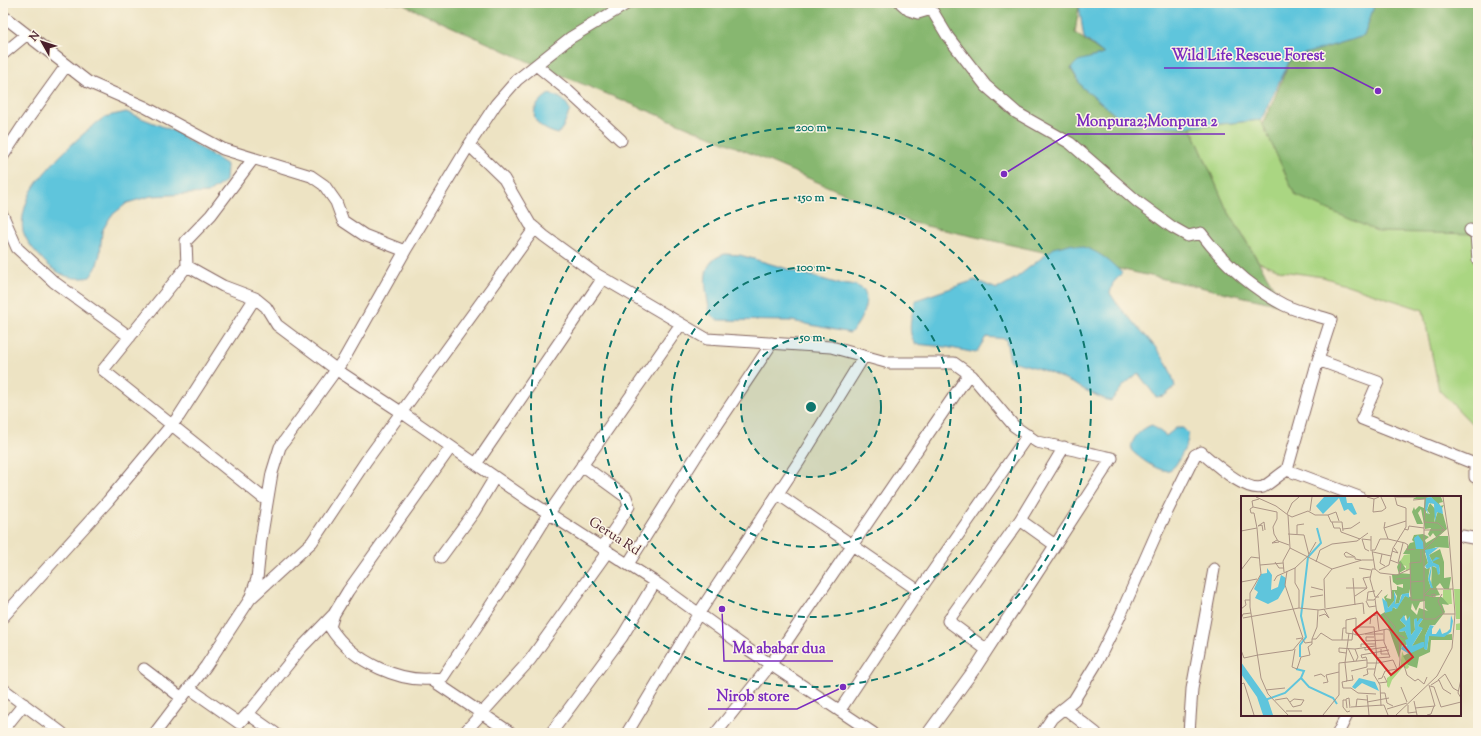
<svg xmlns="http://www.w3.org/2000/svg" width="1481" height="736" font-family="'Sorts Mill Goudy',serif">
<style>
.green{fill:#aad682;stroke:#7a7a56}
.forest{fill:#87b770;stroke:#686b4e}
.water{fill:#5fc5dc;stroke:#547284}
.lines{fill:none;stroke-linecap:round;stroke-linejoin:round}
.street-casing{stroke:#836460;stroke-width:13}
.street{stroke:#fff;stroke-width:11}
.ring{fill:none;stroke:#0f766e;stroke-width:2;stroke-dasharray:7 5}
.labels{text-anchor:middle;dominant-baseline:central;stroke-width:3;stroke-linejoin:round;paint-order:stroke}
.street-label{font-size:14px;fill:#4a1f2b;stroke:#fcf5e5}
.inset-river{fill:none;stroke:#5fc5dc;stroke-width:2}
.inset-road{fill:none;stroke:#ac9586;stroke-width:1}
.view{fill:#d62828;fill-opacity:0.15;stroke:#d62828;stroke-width:2}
.inset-edge{fill:none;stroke:#4a1f2b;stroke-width:2}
.centre{fill:#0f766e;stroke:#fcf5e5;stroke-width:2}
.ring-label{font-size:12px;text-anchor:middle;font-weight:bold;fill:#0f766e;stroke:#fcf5e5;stroke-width:3;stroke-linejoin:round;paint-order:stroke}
.leader{fill:none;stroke:#7b2cbf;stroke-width:1.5}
.callout-dot{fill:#7b2cbf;stroke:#fcf5e5;stroke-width:1.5}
.callout-label{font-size:15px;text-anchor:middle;font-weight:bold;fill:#7b2cbf;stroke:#fcf5e5;stroke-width:3;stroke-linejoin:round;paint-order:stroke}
</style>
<rect width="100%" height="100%" fill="#fcf5e5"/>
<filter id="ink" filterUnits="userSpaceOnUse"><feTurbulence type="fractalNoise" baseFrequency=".025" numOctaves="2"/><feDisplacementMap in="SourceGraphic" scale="8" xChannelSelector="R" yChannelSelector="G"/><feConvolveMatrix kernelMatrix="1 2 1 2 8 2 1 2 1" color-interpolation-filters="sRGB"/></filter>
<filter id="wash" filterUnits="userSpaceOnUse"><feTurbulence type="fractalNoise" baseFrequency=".012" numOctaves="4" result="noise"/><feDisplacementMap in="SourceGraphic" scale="16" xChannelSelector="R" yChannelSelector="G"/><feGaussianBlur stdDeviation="0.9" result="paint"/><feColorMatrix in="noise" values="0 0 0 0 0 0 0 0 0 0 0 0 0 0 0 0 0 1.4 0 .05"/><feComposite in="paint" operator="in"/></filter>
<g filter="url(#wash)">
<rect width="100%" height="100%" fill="#ede3c3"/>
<!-- green -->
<path class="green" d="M1261,120l34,75 183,36v199l-39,-40 -16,-80 -100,-33 -41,-6 -23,-9 -33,-54 -35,-81z"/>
<!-- forest -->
<path class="forest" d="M387,3h731l-39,3 -4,27 29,21 -33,15 11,18 45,38 64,2 35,81 59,98 -372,-83 -196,-84 -181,-74 -134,-61z
M1375,3h103v231l-99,-2 -84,-37 -32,-70 28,-67 73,-22z"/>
<!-- water -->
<path class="water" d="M1118,3h257l-11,33 -73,22 -30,62 -70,7 -64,-2 -45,-38 -11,-19 7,-7 26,-7 -20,-16 -5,-32z
M549,94c11,3 16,5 21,16l-7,17 -5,7c-26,-7 -33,-24 -9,-40z
M126,112l48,19 53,34 -1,16 -18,12 -57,3 -24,7 -16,13 -9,15 -2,23 -4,14 -6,9c-18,4 -31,-2 -44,-14 -9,-10 -19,-19 -23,-32 -3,-12 4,-34 11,-44 11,-18 50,-56 68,-68 6,-4 17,-5 24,-7z
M1069,244c26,4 35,12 53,29l-9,10 -3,10c20,33 58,55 65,94l-11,9 -8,1 -18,-24 -14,12 -13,16c-17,-5 -32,-15 -48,-22 -17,-9 -35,-14 -53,-18l-4,-22 -20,-2 -10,16 -30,-6 -31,-3c-9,-14 -3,-29 1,-44l59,-20 22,9 19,-11 38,-30z
M725,254l15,1 99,29c10,-1 16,0 25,6 6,12 -4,35 -14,43l-58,-12 -75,-1 -7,-6c-3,-22 -14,-52 15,-60z
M1152,425l14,11 10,-8h7l5,5c1,8 -3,15 -7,23 -3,5 -6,12 -12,14 -10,3 -31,-13 -38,-20 0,-12 11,-22 21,-25z"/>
</g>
<g filter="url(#ink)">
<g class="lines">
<defs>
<path id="street" d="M901,3l8,7 9,3 10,-3 5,2 15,25 38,49 31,27 53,30 68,59 34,25 16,9 13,-3c22,29 50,55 83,72 14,7 32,10 47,15l-13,40 60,22 -16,37 113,45v13l3,1
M3,16l85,66 57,25 78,42 88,27 13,9 12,17 7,19 21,14 41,16
M3,54l23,-19
M536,65l32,26 53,49
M469,145l35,34 26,45 14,12 52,38 111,65 124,8 58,16h65l18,13 42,50 23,16 75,16 -136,209 -48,66
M3,156l19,-29 44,-61
M253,159l-42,56 -25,26 1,25 36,20 32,12
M3,216l14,32 37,34 76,55
M1470,230l6,4 2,26
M187,266l-84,104 164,131
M451,447l-103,144 -14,23 -4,13c21,34 74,60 113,50l62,-93 44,-71 132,-189
M476,464l127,-186
M582,465l44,32 3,9 -13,21 -14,20
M1287,470l31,-110
M778,494l141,97 109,-156
M1462,536l16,3
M1055,545l-35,-25 44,-73
M441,557l33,-45 21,-35
M628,564l67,-106 77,-115
M252,597l60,-55 54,-81 169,-233
M3,617l105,-116 71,-85 76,-118 11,9 11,18 60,45 64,42 127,88 127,82 94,68 124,83
M987,650l-39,-29 72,-101
M144,669l38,29
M432,680l79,53
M189,688l50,35 13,-14 50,-62 31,-32
M3,689l59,44
M1064,708l32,25
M840,710l79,-119
M248,714l27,19
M3,730l21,-26
M155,733l51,-67 44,-67 7,-20 4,-39 11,-67 8,-26 64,-88 61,-108 64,-106 27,-41 21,-24 53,-42 58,-35
M464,733l66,-73 78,-109
M551,733l71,-96 33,-55
M627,733l72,-120 99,-150 66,-107
M716,733l55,-69 198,-290
M1042,733l10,-15 22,-18 22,-36 24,-48 37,-84 38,-77 6,-3c13,11 45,41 62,35 6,-3 17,-13 24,-17l72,27
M1189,733l3,-44 22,-120
M1338,733l9,-18"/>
</defs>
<!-- street casing -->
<use href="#street" class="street-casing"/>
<!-- street -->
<use href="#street" class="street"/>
</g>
</g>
<!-- distance rings -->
<circle cx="811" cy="407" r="70" fill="#0f766e" fill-opacity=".12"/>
<g class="ring">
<circle cx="811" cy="407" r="70"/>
<circle cx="811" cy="407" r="140"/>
<circle cx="811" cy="407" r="210"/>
<circle cx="811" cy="407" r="280"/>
</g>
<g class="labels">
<!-- street labels -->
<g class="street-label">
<text transform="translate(614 537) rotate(33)">Gerua Rd</text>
</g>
</g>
<!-- overview -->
<g transform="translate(1241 496)">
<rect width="220" height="220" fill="#ede3c3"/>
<path d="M169,58v15l-4,2v-5l-6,-2 1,-4 3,-5zM210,93l1,15h-5l-4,-3v-11zM213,93h7v41h-5v-6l5,-1 -1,-4h-4zM161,155l7,16 -2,2 -4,-2 -11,13 -3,8 -2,-2v-8l13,-9z" fill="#aad682"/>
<path d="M175,1h25l2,5 -4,1 1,3 4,-1 -2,3 -4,-2 -7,-9 -5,1v15l4,1 -3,-4 3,-7 6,7 -2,13 4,-12 5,3 4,15 -8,7h9l1,12 -13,-1 -11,6 3,10 -4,4 3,2 3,-2 -2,12 3,9 1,-22 5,2 2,7 1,-3 -1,-6 -6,-3 -4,-8 11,-6 4,13v16l7,-1 -2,12h-5l-4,-6 -4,4 4,8 -11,2h13l7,8 -7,-1 3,8 -10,13h-5l-5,11v13l2,1 2,-14 23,-2v6h-21l-1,12 -11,5 -2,11 -9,-3 -5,-9 21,-11 -12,1 10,-16 -4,-4 5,-7 -6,3v-3h-3l1,11 -4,5 -5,-20 -6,5 6,6 -7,6 6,-1 4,8 -3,7 -4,-1 -3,13 -12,-34 -7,-9 13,-8 3,2 9,-13 6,1 -2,-8v4l-8,2 -2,8 -4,1 2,-8 -3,-5v10l-6,7 -4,-11 4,-3 -2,4 5,1 1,-9h5v-4l6,2v-4l-6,1 -4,-3 -1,-7 7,-1 -2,-7 3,-7 6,9 -7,4 11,1v-20h-7l7,-11 4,-1 -2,-2 2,-5 9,-1 6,3 -4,3 1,3 10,-6 -3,-4 -3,4 -2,-3 3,-6 -6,1 -4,-20 -3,4 5,11h-6l-5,-12 2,-5 1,3 4,-4 5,2 1,-9h-12zM184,105v7l3,3 -9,-3 -2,7 -6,-6 1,-6 4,8 4,-9z" fill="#87b770" fill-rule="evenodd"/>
<path d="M83,1h22l1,6h5l5,11 -3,1 -6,-6 -4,2 -5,-13 -16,16 -7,-8zM190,1l11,10 1,7 -6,-2 -2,10 -1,-18 -5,-1 -2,7 2,5 -4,-6 1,-11zM177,39l5,7 1,7h-8l-2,-11zM198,51l-10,8 3,6 4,-4 4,1 -8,4 7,3 1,8 -2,2 -2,-8 -4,-1 -2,13 3,9h-2l-3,-9 3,-12 -4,2 -2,-3 3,-3 -3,-13zM26,72l5,7 -1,15 7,-3 3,-12 5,3 -1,9 -7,12 -10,5 -13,-6 3,-6 -4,-3 7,-15 6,-1zM153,95l2,6 -1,7 4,-1 3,-9 7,-1v5l-4,-2 -8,13 -4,-2 -1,4 -7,2 -3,-15 5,4 1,6 6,-7zM163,119l2,6 4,-5 1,19 4,-5 -1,-11 3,-1v4l3,-4 3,1 -5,7 5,2 -11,18 10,-4h2v5l-15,7 -8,-5 2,-4 4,1 -2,-6 3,-1 -3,-8 -6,1v-2l7,-4 -6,-6zM210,119l2,6 -2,11 -7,5 -15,-1 -2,14 -3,-1 1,-13 5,-11 4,1 6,-10 -8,13v5h4l4,-6 2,6 5,-2 3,-3zM0,166l27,38 5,15h-10l-6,-18 -16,-23zM118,182l16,4 4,9 -17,-8 -7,6 -3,-2z" fill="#5fc5dc"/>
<path class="inset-river" d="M59,161v-12l6,-8 -5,-21 7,-59 13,-14 -4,-15M60,182l8,9 24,11 4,6M24,204l20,-7 16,-15 3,-7 -8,-2"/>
<path class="inset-road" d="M15,1l20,9 12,9 2,33 -7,13 1,11M126,1l7,2 5,-2M155,1h19M133,3l-1,13 9,-1 4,-3 -5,-11M172,4l12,-1M12,11l24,5v7l-4,8 1,7 4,7 11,4M69,15l2,-14M46,18l5,-11 7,-6M47,19l4,2 16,-6 7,4h13l3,7h11l1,9M87,19l8,-3 3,9M91,26l2,6h6l1,4 19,7M144,26l-1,6 4,11M183,26l14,1 7,7M16,32l3,37M143,32l22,-7M102,33l8,-1 9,-6M163,33l4,1 1,-4 15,2M183,34l1,-33M204,34h-21v89h11l7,-5h13M0,35l16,-3 -3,-15h-3l-1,-4 3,-2 -1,-6 7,-2M22,35l-1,-6 -4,1 6,-4 1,8M56,38v-9l7,-1M130,40v15M36,44l-5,3 7,-1M49,52l42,21 30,-9h11M131,54h3l5,-11h8l17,4 3,2 -1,5 8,-1M131,54l3,19 5,4 17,2 13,-6M180,54v12l-11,1 1,37h13M183,54l20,-20M128,55l-4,-2 -3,-10 9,1M151,55l6,2 -4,-5M132,56l18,4M68,58l7,-12M141,58l-2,9 5,3M113,61h-8l-2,-3 2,-2 9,5v2l6,1M149,64l8,3 5,-20M34,66l4,6h5M75,66l4,-12 12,-6 25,-3 11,-8M42,67l-23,2 1,9 -11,19v14l11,71 7,16 20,21M157,67l3,1 -2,10M54,72v15l4,7v18M118,72l12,2M134,73h-3l-2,10 5,18h4M0,74l10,-13 8,1M138,74l10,-5 4,-17 13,-21v-19l-9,-3 -2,-8M149,80l2,22M112,82l2,27M155,83l14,-1M33,85l3,-5 18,-8 14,-13 -5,-20 -16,-1M0,86l16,-3M169,86l14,-1M70,91l12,3M105,92h21l-12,8M126,92l-4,-10 7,-1M201,98l-4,7 6,13M183,99l6,-6h23M183,99l11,2v-3l-4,1M69,101l13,-2M134,103l4,31M127,104h6l8,-10M125,105l3,6 7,-1M126,105l1,-9 7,-1M84,112l-1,-29 8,-10M0,113l5,-4 -1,-5h5M77,114l-1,17 -5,12h4l5,-6 11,7h16M142,117l12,14 -3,4M78,120l6,-2 4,4 -5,-9M2,122l56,-10 20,2 44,-7 1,11M0,123l2,-5 8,-1M129,128l1,-8 5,-1M115,131h18l3,33 -3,15 6,10 1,21M124,138h18M115,139v-17l-10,2v13l8,1 2,1h2l6,-1 23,-5 18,9M133,141h-8v4l18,-1M55,143l6,-1 3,5 7,-1M101,144l1,-12h3M107,144h4l1,-10h3M120,151v-3h14M124,151v3l22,-3M107,152l6,13M54,153l-3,18 5,2 4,-12 9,-2 -2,-8 4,-3v-5M114,153l20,-3M140,153v5h8M0,154l3,8 14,-3M105,157l-7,-1v-4l16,1 3,8 -2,4M17,159l35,-5 10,-12 -18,-53 2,-14M135,162l14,-1 -6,-15v-12M126,164l-1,-3 -4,1 -1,-3 28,-5M165,166l-2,3 3,10 8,6 3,-2 6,5 3,-7M104,167l2,18 -5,1 1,6h8l7,5 18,1M104,167l4,-30M156,173h2l1,-9 -1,-26M110,175l16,-4v-4M73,180l7,-2 4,3M122,180l5,-2 -1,-5h8M220,183l-3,14 3,5M197,184l7,-6 8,14 5,3M105,185l7,-1 -1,-5M82,187l5,-1 -2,-7 13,-3M138,187l8,-1 -3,-6M0,188l3,-1 10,32M190,189l8,-5 4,9 8,5M189,190l4,1 7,20 20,-5M160,191l6,15M25,194l19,-2M139,197h5l2,10 6,3M126,199l2,20M34,204l12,-2 6,9 8,-2 3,-5 -10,-1 -4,3M105,204h-3v7l4,5 3,-1M173,205l3,14M126,206l22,-4M167,209v8l8,-1M110,211l33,-2 4,10M115,211l1,-8 10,1M106,212l-1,-9 3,-1 1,10M174,212l20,-2 -6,-21M146,213l20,-6M45,215h16M82,219l16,-20v-32l28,-3v3h11l15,-3 4,9 -12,2 -3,7 -4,1M155,219l41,-39 15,-28 3,-34 -6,-77 -6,-40M186,219l4,-1 3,-8"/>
<path class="view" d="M136,116l36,45 -22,18 -37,-45z"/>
<rect width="220" height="220" class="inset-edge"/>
</g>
<circle cx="811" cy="407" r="6" class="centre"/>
<g class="ring-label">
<text x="811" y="131">200 m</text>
<text x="811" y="201">150 m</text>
<text x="811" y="271">100 m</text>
<text x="811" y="341">50 m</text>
</g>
<!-- callouts -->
<path class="leader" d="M1378 91L1333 68H1164M1004 174L1068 134H1225M722 609L724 661H833M843 687L797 709H708"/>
<g class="callout-dot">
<circle cx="1378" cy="91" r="4"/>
<circle cx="1004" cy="174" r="4"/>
<circle cx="722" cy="609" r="4"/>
<circle cx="843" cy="687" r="4"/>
</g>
<g class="callout-label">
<text x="1248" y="60">Wild Life Rescue Forest</text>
<text x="1147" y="126">Monpura2;Monpura 2</text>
<text x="779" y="653">Ma ababar dua</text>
<text x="753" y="701">Nirob store</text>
</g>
<!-- margin -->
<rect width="1481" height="736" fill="none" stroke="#fcf5e5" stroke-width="16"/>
<!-- north arrow -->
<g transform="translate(42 42) rotate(309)" stroke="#fcf5e5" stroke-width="3" paint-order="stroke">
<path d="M0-3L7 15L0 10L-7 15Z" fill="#4a1f2b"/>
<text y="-6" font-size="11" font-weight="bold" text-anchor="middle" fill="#4a1f2b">N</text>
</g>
</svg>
